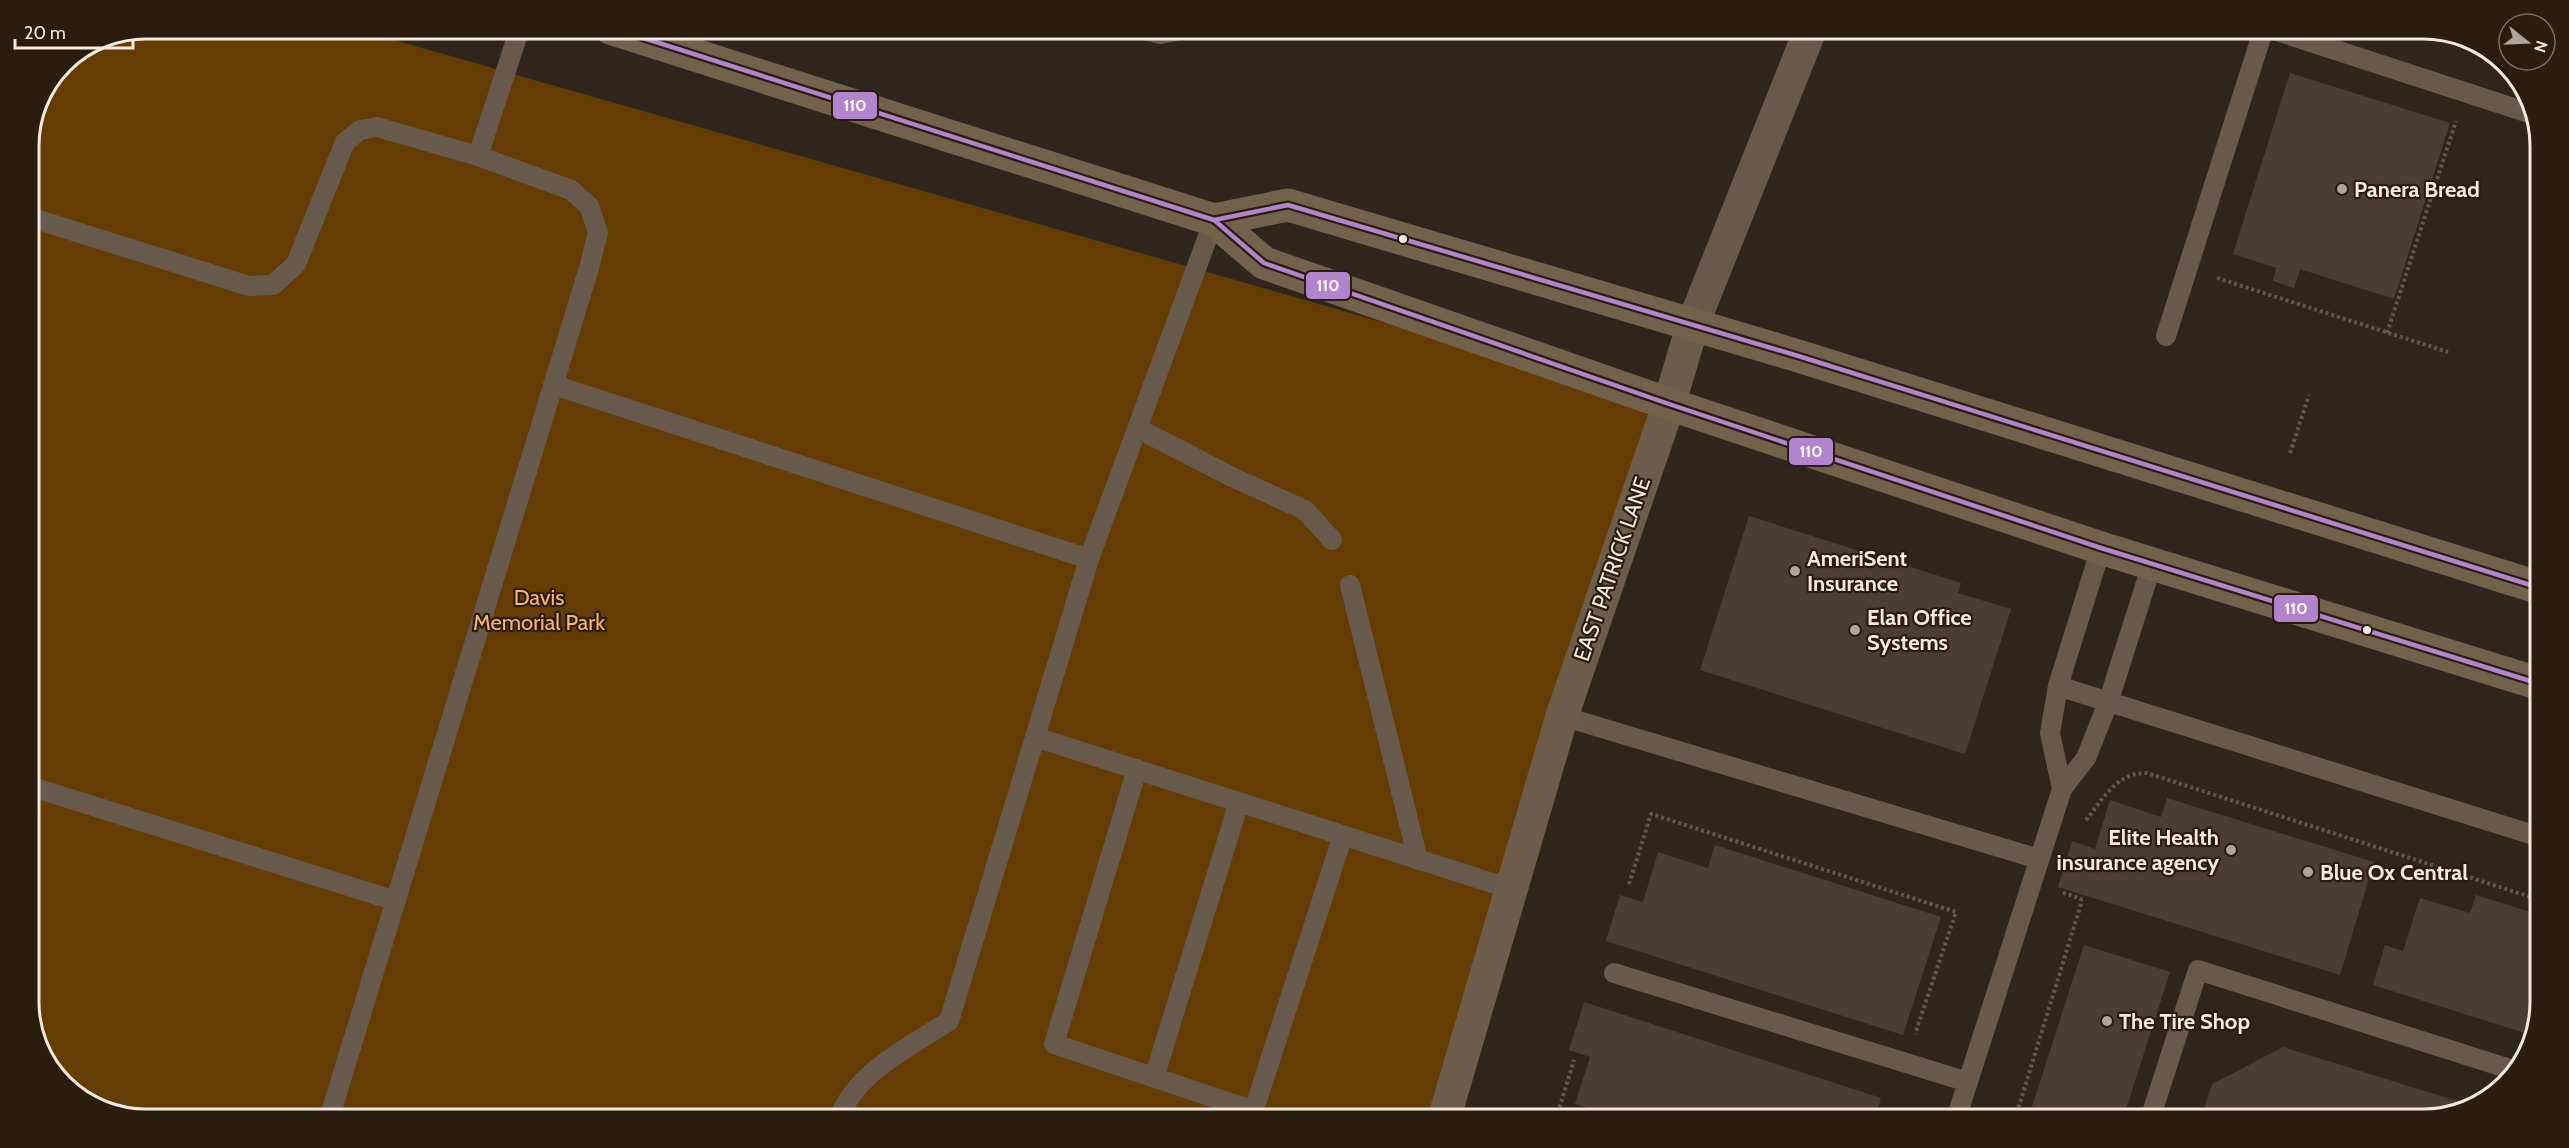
<svg xmlns="http://www.w3.org/2000/svg" width="2569" height="1148" font-family="Cabin,sans-serif">
<style>
.green{fill:#643c04}
.building{fill:#483f32}
.lines{fill:none;stroke-linecap:round;stroke-linejoin:round}
.path{stroke:#61574d;stroke-width:4;stroke-dasharray:3 3;stroke-linecap:butt}
.service{stroke:#675a4d;stroke-width:20}
.tertiary{stroke:#675a4d;stroke-width:33}
.secondary{stroke:#6c5c49;stroke-width:33}
.primary{stroke:#73624b;stroke-width:33}
.bus-1-casing{stroke:#2a1c0e;stroke-width:9}
.bus-1{stroke:#b384ce;stroke-width:4.5}
.poi-dot{fill:#aea59c;stroke:#2a1c0e;stroke-width:2}
.bus-dot{fill:#f3e9e0;stroke:#2a1c0e;stroke-width:2}
.labels{text-anchor:middle;dominant-baseline:central;stroke-width:4.5;stroke-linejoin:round;paint-order:stroke}
.poi-label{font-size:22px;font-weight:bold;fill:#f3e9e0;stroke:#2a1c0e;text-anchor:start}
.street-label{font-size:22px;fill:#f3e9e0;stroke:#2a1c0e}
.park-label{font-size:22px;fill:#f7b76f;stroke:#2a1c0e}
.rim{fill:none;stroke:#f3e9e0;stroke-width:3}
.line-badge{stroke:#2a1c0e;stroke-width:2}
.badge-label{font-size:16px;text-anchor:middle;font-weight:bold;fill:#fff}
</style>
<rect width="100%" height="100%" fill="#2e261d"/>
<!-- green -->
<path class="green" d="M146,28l210,1 1313,375 -225,715h-1298l-45,-9 -48,-37 -24,-63v-871l9,-38 25,-38 38,-26z"/>
<!-- building -->
<path class="building" d="M2290,73l160,50 -56,176 -94,-30 -6,19 -21,-7 3,-13 -43,-14z
M1749,516l212,67 -3,10 53,16 -46,145 -265,-84z
M2167,798l207,64 -34,113 -282,-88 14,-46 23,8 15,-49 51,17z
M1715,845l226,72 -38,118 -297,-94 14,-46 23,7 15,-50 50,16z
M2476,895l64,20v87l-6,34 -161,-51 12,-40 18,6 17,-53 50,15z
M2084,945l86,27 -47,147h-95z
M1584,1002l297,96 -7,21h-251l-48,-15 15,-47 -21,-7z
M2283,1047l187,58 -47,14h-222l11,-35z"/>
<g class="lines">
<!-- path -->
<path class="path" d="M2217,278l231,74
M2387,333l69,-212
M2290,453l19,-58
M2086,820c17,-21 31,-48 61,-47l393,127
M1629,884l22,-70 305,98 -41,122
M1556,1119l18,-59
M2015,1119l66,-215v-5l-20,-7"/>
<!-- service -->
<path class="service" d="M1138,28l23,6 28,-6
M2268,28l264,86
M478,156l42,-128
M29,217l220,69 24,-1 23,-21 49,-122 15,-12 17,-3 101,29 93,34 18,16 9,27 -9,35 -260,851
M2166,336l98,-308
M554,385l535,174
M1137,428l97,50 71,32 27,30
M1350,585l68,275
M2058,686l482,151
M1562,716l477,143
M1035,737l476,152
M1137,769l-83,275 200,67
M29,786l367,115
M2062,789l-12,-56 8,-47 43,-138
M1614,973l354,109
M1154,1078l85,-276
M839,1119c16,-47 71,-72 110,-98l140,-462 125,-339
M1251,1119l92,-284
M1956,1119l106,-330 24,-31 22,-55 44,-139
M2150,1119l48,-149 315,100"/>
<!-- tertiary -->
<path class="tertiary" d="M1693,324l118,-296"/>
<!-- secondary -->
<path class="secondary" d="M1444,1119l118,-403 107,-312 24,-80"/>
<!-- primary -->
<path class="primary" d="M610,28l604,192 50,43 405,141 432,144 439,136
M1214,220l74,-15 507,150 745,233"/>
<defs>
<path id="bus-1" d="M612,28l602,192 50,43 405,141 432,144 439,136
M1214,220l74,-15 507,150 745,233"/>
</defs>
<!-- bus-1 casing -->
<use href="#bus-1" class="bus-1-casing"/>
<!-- bus-1 -->
<use href="#bus-1" class="bus-1"/>
</g>
<!-- markers -->
<g class="poi-dot">
<circle cx="2342" cy="189" r="6"/>
<circle cx="1795" cy="571" r="6"/>
<circle cx="1855" cy="630" r="6"/>
<circle cx="2231" cy="850" r="6"/>
<circle cx="2308" cy="872" r="6"/>
<circle cx="2107" cy="1021" r="6"/>
</g>
<g class="bus-dot">
<circle cx="1403" cy="239" r="5"/>
<circle cx="2367" cy="630" r="5"/>
</g>
<g class="labels">
<!-- poi labels -->
<g class="poi-label">
<text x="2354" y="189">Panera Bread</text>
<text x="1807" y="558">AmeriSent<tspan x="1807" dy="25">Insurance</tspan></text>
<text x="1867" y="617">Elan Office<tspan x="1867" dy="25">Systems</tspan></text>
<text x="2219" y="837" text-anchor="end">Elite Health<tspan x="2219" dy="25">insurance agency</tspan></text>
<text x="2320" y="872">Blue Ox Central</text>
<text x="2119" y="1021">The Tire Shop</text>
</g>
<!-- street labels -->
<g class="street-label">
<text transform="translate(1612 569) rotate(-71)">EAST PATRICK LANE</text>
</g>
<!-- park labels -->
<g class="park-label">
<text x="539" y="597">Davis<tspan x="539" dy="25">Memorial Park</tspan></text>
</g>
</g>
<!-- crop -->
<path d="M0 0H2569V1148H0ZM146 39H2423A107 107 0 0 1 2530 146V1002A107 107 0 0 1 2423 1109H146A107 107 0 0 1 39 1002V146A107 107 0 0 1 146 39Z" fill="#2a1c0e" fill-rule="evenodd"/>
<path class="rim" d="M146 39H2423A107 107 0 0 1 2530 146V1002A107 107 0 0 1 2423 1109H146A107 107 0 0 1 39 1002V146A107 107 0 0 1 146 39Z"/>
<g class="line-badge">
<rect x="832" y="91" width="46" height="29" rx="6" fill="#b384ce"/>
<rect x="1305" y="271" width="46" height="29" rx="6" fill="#b384ce"/>
<rect x="1788" y="437" width="46" height="29" rx="6" fill="#b384ce"/>
<rect x="2273" y="594" width="46" height="29" rx="6" fill="#b384ce"/>
</g>
<g class="badge-label">
<text x="855" y="111">110</text>
<text x="1328" y="291">110</text>
<text x="1811" y="457">110</text>
<text x="2296" y="614">110</text>
</g>
<!-- north arrow -->
<g transform="translate(2527 42) rotate(108)"><circle r="28" fill="#2a1c0e" stroke="#7a6e62" stroke-width="1.5"/>
<path d="M0-4.5L10 22L0 15L-10 22Z" fill="#aea59c"/>
<text y="-9" font-size="16" font-weight="bold" text-anchor="middle" fill="#f3e9e0">N</text>
</g>
<!-- scale -->
<path d="M15 39v9h118v-9" fill="none" stroke="#f3e9e0" stroke-width="3"/>
<text x="24" y="39" font-size="18" fill="#f3e9e0" stroke="#2a1c0e" stroke-width="4.5" paint-order="stroke">20 m</text>
</svg>
